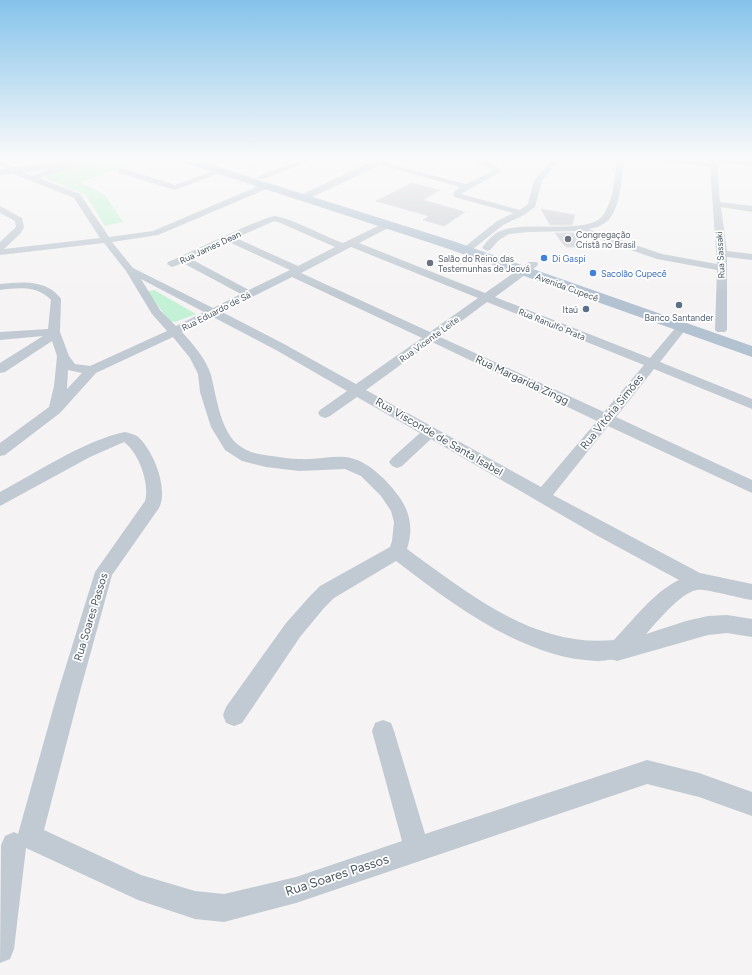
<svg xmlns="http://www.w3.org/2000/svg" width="752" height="975" font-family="Figtree,sans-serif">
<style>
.green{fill:#c3f1d5}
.building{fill:#cdcfd5;stroke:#d7d9de}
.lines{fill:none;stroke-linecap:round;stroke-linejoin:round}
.street{fill:#c1cad2;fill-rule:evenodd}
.secondary{fill:#c1cbd6;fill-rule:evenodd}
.primary{fill:#b3c2d1;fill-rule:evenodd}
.worship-dot{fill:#6b7280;stroke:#fff;stroke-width:1.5}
.shop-dot{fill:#3f7fe0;stroke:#fff;stroke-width:1.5}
.service-dot{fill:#5c6f8a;stroke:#fff;stroke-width:1.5}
.labels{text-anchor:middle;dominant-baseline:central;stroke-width:3.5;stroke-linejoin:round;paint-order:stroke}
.far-worship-label{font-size:9px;fill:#5b616d;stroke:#fff;text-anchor:start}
.far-street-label{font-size:9px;fill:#4a5661;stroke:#fff}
.far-shop-label{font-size:9px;fill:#366cbe;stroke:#fff;text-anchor:start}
.far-service-label{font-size:9px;fill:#4e5e75;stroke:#fff;text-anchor:end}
.street-label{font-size:11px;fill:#4a5661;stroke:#fff}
.near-street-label{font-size:13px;fill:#4a5661;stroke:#fff}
</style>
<rect width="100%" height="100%" fill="#f5f3f3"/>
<!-- green -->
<path class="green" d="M107,157h50l-77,25 25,13 18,27 -18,4 -19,-31 -44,-18z
M154,290l42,24 -21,8 -5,-1 -22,-28 1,-2z"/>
<!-- building -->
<path class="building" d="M412,183l28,7 -17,10 42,12 -21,14 -21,-6 6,-4 -53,-15z
M541,209l34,6 -3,10h-22z
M555,233h19l9,14h-17l-3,-3z"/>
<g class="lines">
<!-- street -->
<path class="street" d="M224,157h12l-21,7 -4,-2z
M309,157h11l-56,22h-6l-1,-2z
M454,157c16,0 38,0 48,14l-41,23 59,16 8,-6 6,-23 20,-24h8l-20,24 -7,26 -11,8 -21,10 -35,28h-6l-2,-2 2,-2 35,-28 16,-8 -59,-16 -1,-4 7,-6 -86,-24 4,-2 88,23 28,-14 -11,-5z
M617,157h8c-3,16 -4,48 -15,61 -5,7 -14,10 -22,11l74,25 55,10 -7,-97 -65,-8 -4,-2h22l47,5 -1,-5 43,5v4l-35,-4 3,40 32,4v6l-31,-5 6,44 25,3v6l-25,-3v73l-2,2h-8l-2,-2 2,-60 -60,-11 -81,-28 -47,1 -20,2 -10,6 -9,10 -3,1 -5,-3c5,-7 10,-13 18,-17 24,-11 91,5 104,-17 10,-16 11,-39 13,-57z
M0,160l17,9 15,7 42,-15h6v4l-41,13 41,16 29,43 44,-6 110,-47h6v4l-111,47 -46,7 21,26 80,40 28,-14 -58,-31 -11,4 -5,-3 1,-2c15,-6 99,-47 107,-46 18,3 49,20 68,27l41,-20h6l1,2 -1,2 -31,16 126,50 44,-31h8l1,2 -1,2 -42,31 155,61 28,-33h8l2,2 -2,2 -26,33 92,37v10l-98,-40 -38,48 136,63v13l-144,-67 -55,69 147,78 52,11v16c-10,-1 -48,-12 -55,-10 -17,3 -39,31 -51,44l40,-13 22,-5 19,-1 25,4v18l-25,-4 -19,2 -91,26c-7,-3 -14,1 -21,0 -14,-1 -29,-3 -42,-7 -60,-18 -108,-55 -158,-93l-62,37 -10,10 -24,29 -58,86 -8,3 -8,-3 -3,-8 3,-8 60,-84 24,-27 10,-10 70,-39 2,-6 2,-19 -3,-11 -10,-15 -20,-20 -16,-7 -46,2 -33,-4 -24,-6 -17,-11 -14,-23 -11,-35 -2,-18 -8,-16 -17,-21 -77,36 -36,40 -55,42 -5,1v-13l49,-36 5,-21 3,-30 -5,-15 -47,31 -5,1v-10l43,-27 -43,4v-8l48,-3 3,-29c-14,-15 -34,-12 -51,-10v-6c21,-2 47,-5 61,15l-1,33 9,24 6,8 15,2 77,-35 -15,-17 -26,-43 -22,-28 -104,12v-13l16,-15 -1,-6 -15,-8v-7l22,12 2,9 -3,6 -17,16 96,-11 -26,-40 -63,-25 -11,-8zM274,221l4,1 57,25 -37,19 -62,-28zM229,242l61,28 -41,20 -58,-31zM351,247l127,51 -48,34 -129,-59zM292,277l130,61 -66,46 -72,-40 -62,-32zM141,279l63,33 -28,14 -16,-16zM487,302l157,63 -40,47 -164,-75zM213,317l63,33 71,41 -27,19 -2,3 2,3 5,2 5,-2 27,-19 63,36 -28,25 -3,4 3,4 5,2 5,-2 29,-27 165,96 83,45c-24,11 -47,41 -65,60 -80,8 -146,-47 -207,-91 6,-18 4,-35 -7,-51 -12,-17 -33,-39 -55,-41 -15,-1 -30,3 -46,2 -9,0 -18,-2 -27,-3 -13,-1 -26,-4 -36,-13 -16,-15 -20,-48 -25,-68 -5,-16 -18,-31 -29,-43zM432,342l165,79 -56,66 -175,-97zM68,370l14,3 -15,16z
M119,169h6l50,16 43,-16h3l4,2 -50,19 -56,-17z
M125,432c4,1 8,2 12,4 16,13 32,53 22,72l-47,67 -33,120 -35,135 97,45 54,16 29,3 72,-17 106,-36 -30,-110 3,-8 8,-3 8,3 3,8 31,103 222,-74 52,13 53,19v24l-53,-19 -52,-13 -351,119 -72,19 -29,-3 -57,-19 -112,-52 -12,101 -4,10 -10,4 1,-118 4,-9 9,-4 4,2 39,-139 38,-123 50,-71c5,-17 -6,-48 -21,-59l-34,15 -90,49v-14c36,-19 85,-52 125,-60z"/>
<!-- secondary -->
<path class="secondary" d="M88,157h16l-2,2 -25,7 -77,9v-6l77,-9z
M382,157h13l-2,2 -87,41h-8l-2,-2 2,-2z"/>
<!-- primary -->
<path class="primary" d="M171,157h15l267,84 299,105v11l-309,-110 -270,-88z"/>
</g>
<!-- sky -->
<linearGradient id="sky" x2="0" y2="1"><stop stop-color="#85c3ea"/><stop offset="0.54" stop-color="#fafafa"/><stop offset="1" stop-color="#fafafa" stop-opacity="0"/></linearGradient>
<rect width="752" height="293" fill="url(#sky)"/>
<!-- markers -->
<g class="worship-dot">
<circle cx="568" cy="239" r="4"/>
<circle cx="430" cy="263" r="4"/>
</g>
<g class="shop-dot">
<circle cx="544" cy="258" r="4"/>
<circle cx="593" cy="273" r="4"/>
</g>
<g class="service-dot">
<circle cx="679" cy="305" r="4"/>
<circle cx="586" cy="309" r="4"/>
</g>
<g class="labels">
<!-- far-worship labels -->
<g class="far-worship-label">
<text x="576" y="234">Congregação<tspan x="576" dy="10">Cristã no Brasil</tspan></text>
<text x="438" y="258">Salão do Reino das<tspan x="438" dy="10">Testemunhas de Jeová</tspan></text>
</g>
<!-- far-street labels -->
<g class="far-street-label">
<text transform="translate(210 247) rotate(-25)">Rua James Dean</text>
<text transform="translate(720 255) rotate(-93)">Rua Sassaki</text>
<text transform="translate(567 287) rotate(20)">Avenida Cupecê</text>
<text transform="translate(216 311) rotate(-27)">Rua Eduardo de Sá</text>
<text transform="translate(552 324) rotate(22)">Rua Ranulfo Prata</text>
<text transform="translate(429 339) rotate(-36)">Rua Vicente Leite</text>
</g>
<!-- far-shop labels -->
<g class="far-shop-label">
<text x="552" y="258">Di Gaspi</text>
<text x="601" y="273">Sacolão Cupecê</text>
</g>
<!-- far-service labels -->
<g class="far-service-label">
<text x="578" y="309">Itaú</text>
<text x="679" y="317" text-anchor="middle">Banco Santander</text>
</g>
<!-- street labels -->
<g class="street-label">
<text transform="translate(522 380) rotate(25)">Rua Margarida Zingg</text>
<text transform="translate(612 412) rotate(-51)">Rua Vitória Simões</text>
<text transform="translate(439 437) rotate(30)">Rua Visconde de Santa Isabel</text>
<text transform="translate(91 617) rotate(-73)">Rua Soares Passos</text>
</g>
<!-- near-street labels -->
<g class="near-street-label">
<text transform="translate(337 875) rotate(-18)">Rua Soares Passos</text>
</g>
</g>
</svg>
